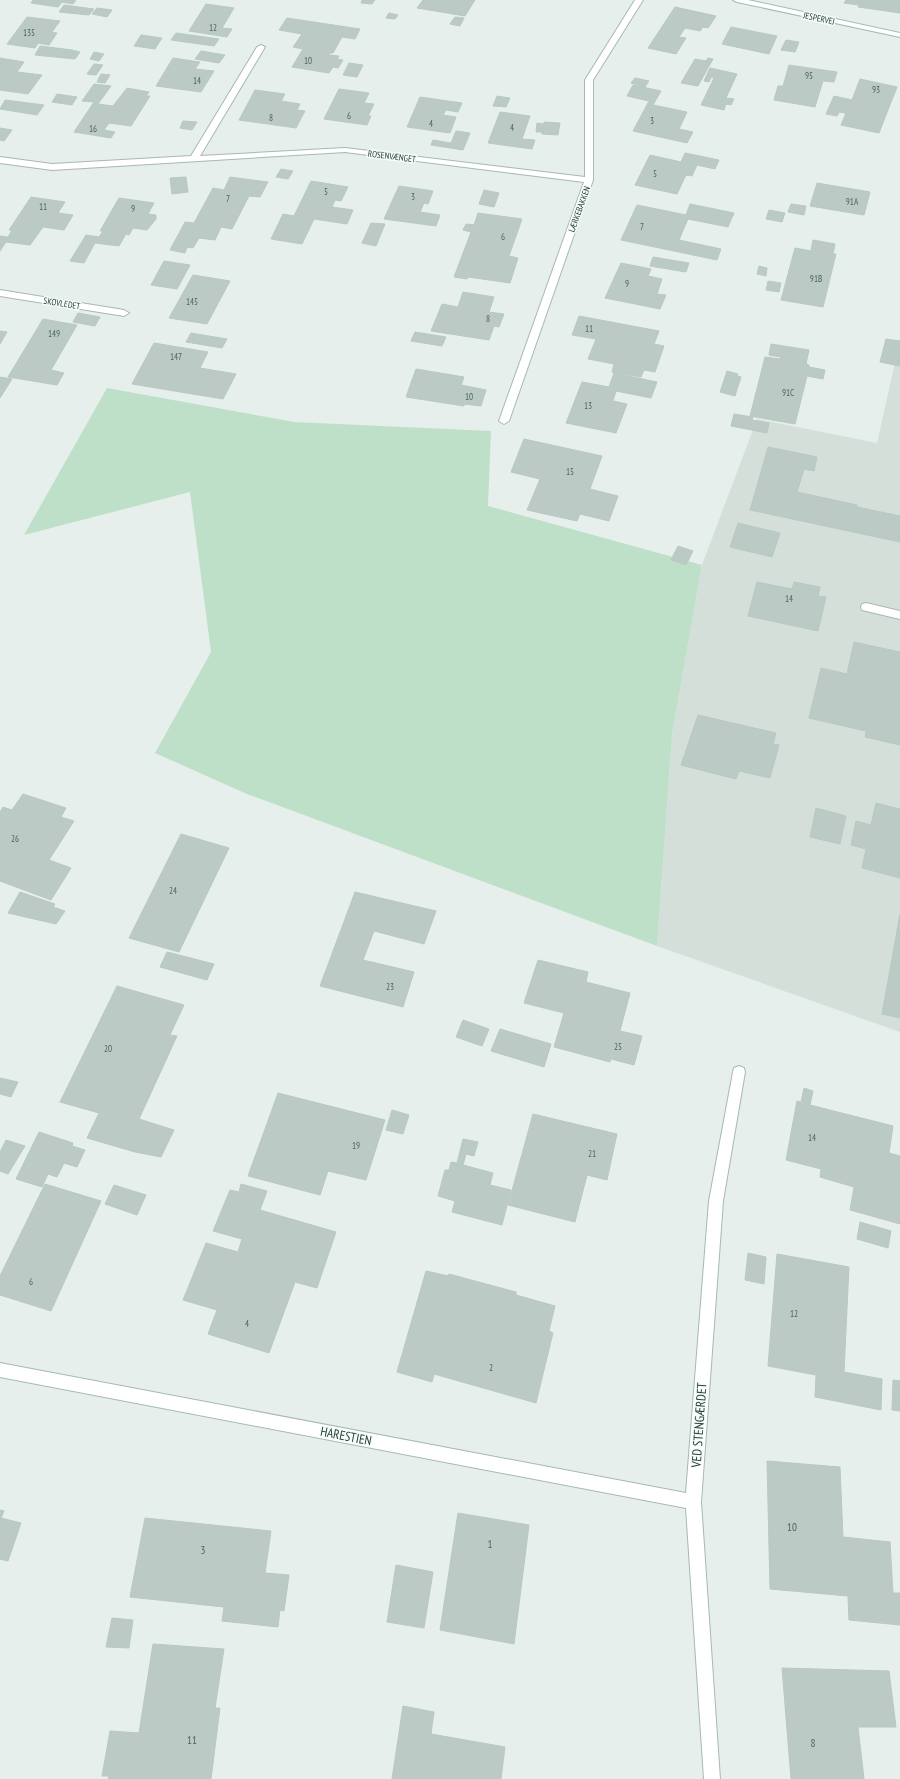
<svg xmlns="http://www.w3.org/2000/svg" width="900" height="1779" font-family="'PT Sans Narrow',sans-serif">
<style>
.built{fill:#d4dfda}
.green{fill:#bfe0c8}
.building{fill:#bbcac4;stroke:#b8c9c2}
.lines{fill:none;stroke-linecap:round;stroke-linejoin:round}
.lane-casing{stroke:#a8b8b2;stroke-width:2}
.street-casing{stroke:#a8b8b2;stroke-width:2}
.secondary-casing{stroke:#a4bbb3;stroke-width:2}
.lane{fill:#fff;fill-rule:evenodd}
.street{fill:#fff;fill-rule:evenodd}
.secondary{fill:#fff;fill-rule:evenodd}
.labels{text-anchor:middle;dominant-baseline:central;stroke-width:3;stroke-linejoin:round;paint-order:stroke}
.far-street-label{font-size:9px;fill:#24423a;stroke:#f7fbf9}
.number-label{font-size:9px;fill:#4a645c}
.near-number-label{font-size:11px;fill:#4a645c}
.near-street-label{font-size:13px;fill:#24423a;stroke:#f7fbf9}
</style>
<rect width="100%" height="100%" fill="#e6efeb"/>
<!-- built -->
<path class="built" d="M900,340v692l-243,-86 15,-211 30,-170 55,-146 120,24z"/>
<!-- green -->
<path class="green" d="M107,388l187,34 197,9 -3,75 214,59 -30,170 -15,211 -410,-152 -92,-41 56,-101 -21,-160 -166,43z"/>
<!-- building -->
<path class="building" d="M33,0h43l-3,4 -11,-2 -4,5 -27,-4z
M362,0h13l-3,4 -11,-1z
M423,0h52l-10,16 -48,-8z
M846,0h54v13l-42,-6 1,-2 -15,-2z
M206,4l28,4 -12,20 10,1 -5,8 -38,-6z
M64,5l30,4 -5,6 -30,-3z
M675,7l41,9 -8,12 -5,-1 -3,4 -15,-3 -6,9 7,1 -10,16 -28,-6z
M97,8l15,2 -5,7 -15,-3z
M389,13l9,2 -3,4 -9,-1z
M27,17l33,4 -8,11 5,1 -8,12 -11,-2 -3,5 -28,-4z
M455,17l9,1 -4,8 -10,-2z
M287,18l73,11 -5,10 -13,-2 -9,16h-3l-1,2 10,1 -2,3 6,1 -5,8 -5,-1 -4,6 -37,-6 11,-18 -10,-2 9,-13 -23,-4z
M731,27l46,9 -8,18 -47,-10z
M176,33l43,6 -5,7 -43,-6z
M141,35l21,3 -7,11 -21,-3z
M786,40l13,2 -4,10 -14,-2z
M40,46l32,4 8,2 -5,7 -40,-4z
M201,51l24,4 -6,8 -24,-4z
M94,52l10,2 -5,7 -9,-2z
M0,58l24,4 -7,10 25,3 -14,19 -28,-4z
M173,58l27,4 -5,7 19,2 -13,21 -45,-6z
M708,58l5,1 -15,27 -17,-3 14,-24 11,2z
M349,63l14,2 -6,12 -14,-2z
M94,64l9,1 -7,10 -9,-1z
M789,65l48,7 -3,10 -11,-1 -8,26 -41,-7 4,-14h5z
M710,68l27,6 -11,24 8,1 -3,6 -5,-1 -2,6 -23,-5 13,-27 -3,-1 -2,5 -5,-1z
M101,74l9,1 -5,8 -8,-1z
M635,78l14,3 -4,6 -14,-4z
M860,79l37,8 -18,46 -38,-8 5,-12 -7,-1 -2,4 -11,-2 8,-18 18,4z
M94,84l17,2 -13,18 15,2 14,-18 22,4 -3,4h4l-19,30 -22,-3 -5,7 11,2 -4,6 -37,-6 20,-30 -12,-1z
M633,85l28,6 -8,14 34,7 -8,17 14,3 -6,11 -54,-12 16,-30 -22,-5z
M339,89l30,4 -5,10 10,1 -6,12h3l-4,9 -43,-6z
M255,90l30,4 -4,7 19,3 -3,6 8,1 -9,17 -57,-8z
M57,94l20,3 -5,8 -20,-3z
M497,96l13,2 -4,9 -13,-1z
M420,97l42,6 -4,9 -12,-2 -3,5 13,2 -6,16 -43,-6z
M5,100l39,5 -7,10 -37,-6z
M500,112l30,4 -8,23 13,1 -3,9 -44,-6z
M183,121l14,1 -5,8 -12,-2z
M544,122l16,1 -2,12 -16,-1v-2h-6l1,-9 7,1z
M0,128l12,2 -8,11 -4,-1z
M456,131l14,2 -7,17 -32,-5 2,-5 18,3z
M685,153l34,7 -4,9 -18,-4 -5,11 -6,-1 -9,19 -42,-9 15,-30 31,7z
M281,169l12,2 -5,8 -12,-2z
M186,177l2,15 -16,2 -2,-16z
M230,177l38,5 -8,15 -11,-1 -17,33 -11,-2 -6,13 -16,-2 -6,10 -6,-1 -2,6 -15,-3 15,-28 9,1 19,-35 11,2z
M311,181l37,6 -7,14 -6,-1 -3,7 21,3 -6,14 -33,-5 -12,25 -31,-5 12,-25 11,2z
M817,183l53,9 -6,23 -54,-9z
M399,186l34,5 -5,13 -4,-1 -4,9 20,3 -4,11 -52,-7z
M484,190l15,3 -5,14 -15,-3z
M31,197l34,5 -7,11 15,2 -9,15 -21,-3 -13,18 -24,-3 -6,9v-15l8,1 4,-7h-3z
M119,198l35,5 -6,11 8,1v4l-9,11 -14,-2 -4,7 -3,-1 -7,12 -24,-3 -11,20 -14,-2 16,-26 13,2 4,-6h-3z
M690,204l44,9 -6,14 -40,-8 -9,21 42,9 -4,11 -96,-20 16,-35 49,10z
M791,204l15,2 -2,9 -16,-3z
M769,210l16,3 -3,9 -16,-3z
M478,213l44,6 -13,37 9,2 -8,25 -42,-6 -1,2 -13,-2 17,-45 -8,-2 3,-6 8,1z
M371,223l14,1 -9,22 -14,-3z
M813,240l22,4 -2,10h3l-13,53 -42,-7 14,-52 16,3z
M653,257l36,6 -3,9 -36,-6z
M164,261l26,4 -13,24 -26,-4z
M621,263l30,6 -3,7 14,3 -5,15 9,1 -6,14 -55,-11z
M759,266l8,2 -1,8 -9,-2z
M193,275l37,6 -23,43 -38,-6z
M768,281l13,2 -2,9 -13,-2z
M463,292l31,5 -5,15 15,2 -5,13 -5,-1 -5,14 -58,-9 11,-27 16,3z
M78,313l22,4 -5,9 -22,-4z
M579,316l80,15 -5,13 10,2 -9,26 -11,-2 -3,7 -29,-5 2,-8 -26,-5 8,-20 -24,-4z
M43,319l34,6 -26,45 13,3 -7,12 -49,-8z
M0,331l7,1 -7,12z
M415,332l31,5 -4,9 -31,-5z
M191,333l36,6 -5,9 -36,-6z
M886,339l14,2v25l-20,-4z
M154,343l54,9 -8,16 36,6 -13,25 -91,-15z
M771,344l38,6 -3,14 3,1v2l16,3 -2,9 -16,-3 -12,48 -45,-8 15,-59 15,2 1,-2 -12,-2z
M416,369l48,8 -3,8 25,5 -5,16 -17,-2v2l-58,-9z
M727,371l11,3 -1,2 4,1 -6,19 -15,-4z
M614,373l43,9 -6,16 -35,-7 -3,10 14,3 -11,29 -50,-10 16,-41 27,5z
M0,377l12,2 -12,19z
M734,414l19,3 -1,3 17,3 -2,10 -36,-7z
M524,439l78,17 -12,33 28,7 -9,25 -29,-7 -3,7 -50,-11 13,-31 -29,-7z
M768,447l49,10 -3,14 -10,-2 -7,23 60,13v2l43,9v26l-150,-32z
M738,523l42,10 -8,24 -42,-10z
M678,546l15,5 -7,14 -15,-5z
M757,582l35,7 2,-7 26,5 -2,9 8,1 -8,34 -70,-15z
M854,642l46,10v93l-35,-8 1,-6 -57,-13 12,-50 26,6z
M698,715l78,18 -3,11 6,1 -9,33 -31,-7 -3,8 -55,-14z
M23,794l43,14 -5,9 13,4 -25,39 22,8 -20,32 -51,-19v-69l3,-5 9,3z
M876,803l24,6v69l-38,-10 4,-19 -15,-4 5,-24 15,4z
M816,808l30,8 -6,28 -30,-7z
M181,834l48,14 -50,104 -50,-14z
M20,892l35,12 -2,3 12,4 -9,13 -48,-11z
M355,892l81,19 -12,33 -50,-13 -11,29 51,12 -11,35 -83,-21z
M900,914v104l-18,-4z
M167,952l47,12 -7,16 -47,-13z
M538,960l50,12 -2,10 44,11 -10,38 22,5 -8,29 -23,-6 -1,3 -56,-15 10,-34 -40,-10z
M117,986l67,19 -14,30 7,1 -38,83 35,11 -13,27 -26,-5 -48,-14 12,-25 -39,-11z
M463,1020l26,9 -7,17 -26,-9z
M500,1029l51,15 -7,23 -53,-16z
M0,1078l18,4 -7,15 -11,-3z
M804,1088l9,3 -3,14 83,21 -4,27 11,3v68l-50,-14 4,-23 -34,-10 1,-8 -35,-9 11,-59 4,1z
M278,1093l107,27 -19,60 -38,-9 -8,24 -72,-19z
M392,1110l17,5 -6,19 -17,-4z
M533,1114l84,20 -10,46 -20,-5 -12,47 -67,-17z
M39,1132l34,11 -1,3 13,4 -8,17 -13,-4 -7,14 -9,-3 -6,13 -26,-8z
M463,1139l15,3 -4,14 -8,-2 -3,11 30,8 -3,12 21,5 -9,35 -50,-13 3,-11 -17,-5 7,-26h4l2,-8 6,1z
M6,1140l19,6 -17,28 -8,-3v-19z
M45,1184l56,17 -50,110 -51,-16v-19z
M241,1184l26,7 -7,19 76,22 -19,56 -22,-6 -26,71 -61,-19 9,-24 -34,-10 23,-57 32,9 4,-13 -29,-8 17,-41 9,2z
M114,1185l32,10 -9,20 -32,-11z
M860,1222l31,9 -3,17 -31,-9z
M748,1253l18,4 -2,27 -19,-4z
M777,1254l72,13 -5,105 38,7 -1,31 -66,-13 1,-22 -48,-9z
M426,1271l22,5 1,-2 67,18v3l39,11 -6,25 4,2 -17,70 -102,-29 -2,8 -35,-10z
M893,1380l7,1v30l-8,-1z
M767,1461l73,6 3,70 47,5 3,51h7v32l-51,-5 -1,-24 -78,-7z
M0,1510l4,1 -3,7 20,5 -13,38 -8,-2z
M458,1513l71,12 -15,119 -74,-14z
M145,1518l126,13 -6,42 24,2 -5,36 -4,-1 -2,17 -56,-6 2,-14 -94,-10z
M396,1565l37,7 -9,56 -37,-6z
M112,1618l21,2 -4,28 -23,-1z
M153,1644l71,5 -9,59h5l-9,71h-103l1,-3h-7l8,-45 29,2z
M782,1668l107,3 7,56h-38l6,52h-73z
M403,1706l31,6 -3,22 74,13 -4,32h-109z"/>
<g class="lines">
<defs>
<path id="lane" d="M866,603l34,8v8l-38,-9 -1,-3 1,-3z"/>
<path id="street" d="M635,0h8l-50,80v100l-84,241 -5,3 -5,-3 85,-239 -239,-30 -293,18 -52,-7v-6l52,7 139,-8 66,-109 4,-2 4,2 -65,109 145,-8 240,29v-97z
M0,290l124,20 5,3 -5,3 -124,-20z
M739,1066l5,2 1,4 -22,129 -22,301 19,277h-16l-18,-271 -686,-131v-14l686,130 23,-292 24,-129 1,-4z"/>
<path id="secondary" d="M733,0h15l152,33v4l-163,-35z"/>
</defs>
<!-- lane casing -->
<use href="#lane" class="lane-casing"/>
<!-- street casing -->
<use href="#street" class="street-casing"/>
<!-- secondary casing -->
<use href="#secondary" class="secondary-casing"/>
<!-- lane -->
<use href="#lane" class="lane"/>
<!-- street -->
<use href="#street" class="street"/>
<!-- secondary -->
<use href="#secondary" class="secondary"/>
</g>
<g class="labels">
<!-- far-street labels -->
<g class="far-street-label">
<text transform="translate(819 18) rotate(12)">JESPERVEJ</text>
<text transform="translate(392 156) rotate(7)">ROSENVÆNGET</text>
<text transform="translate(579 209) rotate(-70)">LÆRKEBAKKEN</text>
<text transform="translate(62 303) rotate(9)">SKOVLEDET</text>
</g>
<!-- number labels -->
<g class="number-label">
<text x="213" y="27">12</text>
<text x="29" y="32">135</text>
<text x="308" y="60">10</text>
<text x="809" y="75">95</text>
<text x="197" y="80">14</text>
<text x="876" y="89">93</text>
<text x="349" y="115">6</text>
<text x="271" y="117">8</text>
<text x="652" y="120">3</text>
<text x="431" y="123">4</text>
<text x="512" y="127">4</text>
<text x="93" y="128">16</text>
<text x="655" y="173">5</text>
<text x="326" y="191">5</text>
<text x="413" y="196">3</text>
<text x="228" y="198">7</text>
<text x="852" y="201">91A</text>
<text x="43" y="206">11</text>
<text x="133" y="208">9</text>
<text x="642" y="226">7</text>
<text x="503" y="236">6</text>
<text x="816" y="278">91B</text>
<text x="627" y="283">9</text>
<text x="192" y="301">145</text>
<text x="488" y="318">8</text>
<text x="589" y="328">11</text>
<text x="54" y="333">149</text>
<text x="176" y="356">147</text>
<text x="788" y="392">91C</text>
<text x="469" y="396">10</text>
<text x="588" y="405">13</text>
<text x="570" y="471">15</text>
<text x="789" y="598">14</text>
<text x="15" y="838">26</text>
<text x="173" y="890">24</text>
<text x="390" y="986">23</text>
<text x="618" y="1046">25</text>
<text x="108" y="1048">20</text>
<text x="812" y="1137">14</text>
<text x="356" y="1145">19</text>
<text x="592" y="1153">21</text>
<text x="31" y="1281">6</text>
<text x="794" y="1313">12</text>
<text x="247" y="1323">4</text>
<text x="491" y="1367">2</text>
</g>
<!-- near-number labels -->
<g class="near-number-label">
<text x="792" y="1527">10</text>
<text x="490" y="1544">1</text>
<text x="203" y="1550">3</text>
<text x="192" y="1740">11</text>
<text x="813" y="1743">8</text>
</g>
<!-- near-street labels -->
<g class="near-street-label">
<text transform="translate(699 1425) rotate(-86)">VED STENGÆRDET</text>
<text transform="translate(346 1436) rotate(11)">HARESTIEN</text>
</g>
</g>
</svg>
